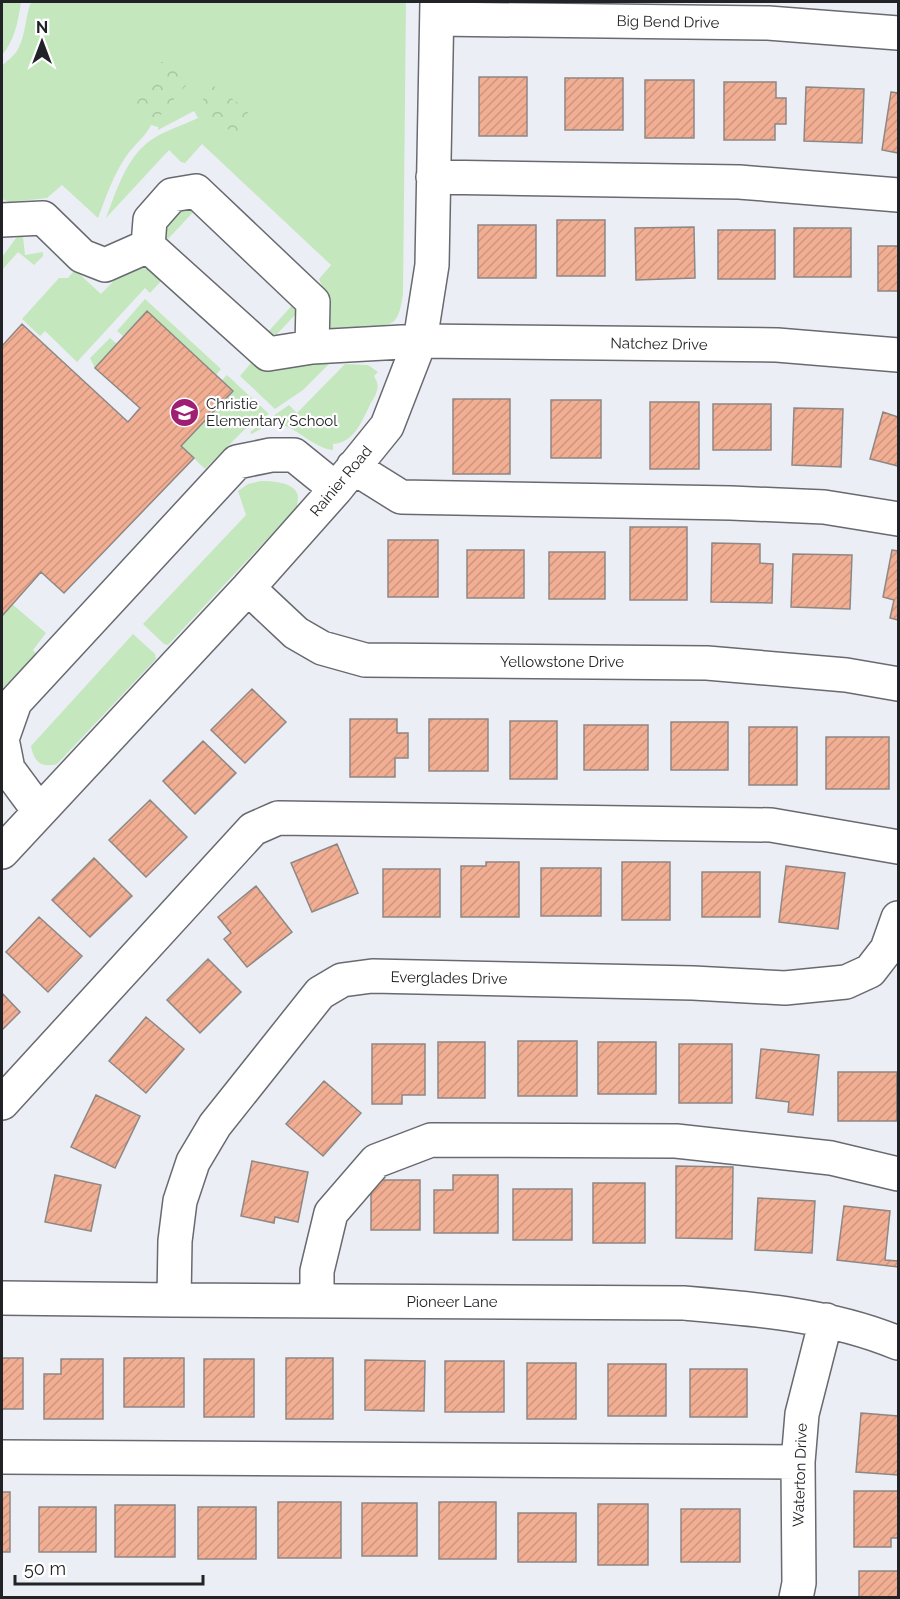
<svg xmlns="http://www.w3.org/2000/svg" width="900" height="1599" font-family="Raleway,sans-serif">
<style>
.green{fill:#c4e7bd}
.park{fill:url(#park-crowns)}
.building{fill:url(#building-hatch);stroke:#8e8784;stroke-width:1.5}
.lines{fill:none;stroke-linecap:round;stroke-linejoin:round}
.minor-casing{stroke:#686a70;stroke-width:36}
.minor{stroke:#fff;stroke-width:33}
.labels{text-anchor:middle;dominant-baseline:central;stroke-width:4.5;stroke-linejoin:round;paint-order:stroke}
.street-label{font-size:15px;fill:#222326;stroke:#fff}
.poi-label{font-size:15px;fill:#222326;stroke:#fff;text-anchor:start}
</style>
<defs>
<pattern id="park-crowns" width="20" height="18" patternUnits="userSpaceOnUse" patternTransform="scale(1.5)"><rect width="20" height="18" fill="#c4e7bd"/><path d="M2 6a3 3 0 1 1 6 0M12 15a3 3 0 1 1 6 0" fill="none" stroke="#a8c6a2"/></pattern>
<pattern id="building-hatch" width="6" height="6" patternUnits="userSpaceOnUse" patternTransform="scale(1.5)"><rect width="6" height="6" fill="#f1ae93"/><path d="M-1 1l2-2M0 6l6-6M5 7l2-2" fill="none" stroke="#ce957f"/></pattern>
</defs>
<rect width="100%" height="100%" fill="#eceef6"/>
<!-- green -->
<path class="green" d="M2,2h19c-3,19 -6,38 -19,53z
M31,2h375l-3,292c-5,33 -9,31 -40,32l-2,3 -30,2 -4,-3v-30l-8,-19 12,-14 -129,-121 -17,19 -4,-1 -12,-12 -63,68c10,-26 20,-61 45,-78 13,-9 32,-15 47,-22l-4,-7 -36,19v-3l-7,-2c-6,13 -18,20 -26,33 -12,18 -19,39 -27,60l-36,-33 -15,13 -37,4 -8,-3v-133c5,-5 13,-11 16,-17 8,-15 7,-32 13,-47z
M185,206l11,3 -28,30h-3l-1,-11z
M22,230l18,3 -17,4 2,18 18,-3v4l-9,9 -16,-13 -16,18v-13z
M143,268l10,3 10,8 -13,14 -5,-5 -68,74 -32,-31 -5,5 -18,-17 37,-41h9l7,-8 26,24c14,-14 21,-25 42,-26z
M145,299l76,70 -5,6 -69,-64 -24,25 -6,-5z
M296,301l2,11 -21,22 -8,1 -2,-2z
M110,338l7,6 -22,24 -5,-10z
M257,362l72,2 -26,26 -28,19 -35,-33 11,-13z
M345,364l23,1 10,7 -4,4c2,4 5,8 3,14 -1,6 -6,12 -8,17 -8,16 -16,36 -36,37v6c-23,-2 -44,-33 -65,-25 -5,2 -11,6 -16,9l-2,-2 39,-27 8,8z
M227,375l42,39 -25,16 -39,39 -24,-23 52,-55 -11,-11z
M261,481c10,0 31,1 36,12 2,4 0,10 0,14l-129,138 -4,-1 -21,-20 103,-109 -8,-24 10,-7z
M12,604l34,29 -13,17 3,4 -34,35v-73z
M133,634l22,20 1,5 -99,105c-16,4 -23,-2 -26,-18z"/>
<!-- park -->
<path class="park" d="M159,62h15l11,7 4,13 -27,31 -3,7 -5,-1 -17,-10 -3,-15z
M214,86l34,24 -1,11 -10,15 -28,-22h-7l-4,-4 2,-7z"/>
<!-- building -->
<path class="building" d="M479,77h48v59h-48z
M565,78h58v52h-58z
M645,80h49v58h-49z
M724,82h52v16h10v26h-11v16h-51z
M806,87l58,2 -2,54 -58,-2z
M891,92l7,1v60l-16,-3z
M557,220h48v56h-48z
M478,225h58v53h-58z
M694,227l1,51 -59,2 -1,-52z
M794,228h57v49h-57z
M718,230h57v49h-57z
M878,246h20v45h-20z
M147,311l86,80 -52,55 13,12 -130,135 -23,-21 -39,44v-270l20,-22 106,98 12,-14 -45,-40z
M147,311l86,80 -52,55 13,12 -130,135 -23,-21 -39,44v-270l20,-22 106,98 12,-14 -45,-40z
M453,399h57v75h-57z
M551,400h50v58h-50z
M650,402h49v67h-49z
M713,404h58v46h-58z
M794,408l49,1 -2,58 -49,-2z
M883,412l15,5v49l-28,-7z
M630,527h57v73h-57z
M388,540h50v57h-50z
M712,543l48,1v19l13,1 -1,39 -61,-1z
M467,550h57v48h-57z
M892,550l6,1v69l-8,-2 4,-18 -11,-3z
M549,552h56v47h-56z
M793,554l59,1 -2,54 -59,-2z
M252,689l34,33 -41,41 -34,-33z
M350,719h47v14h11v25h-13v19h-45z
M429,719h59v52h-59z
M510,721h47v58h-47z
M671,722h57v48h-57z
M584,725h64v45h-64z
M749,727h48v58h-48z
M826,737h63v52h-63z
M203,741l33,32 -41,41 -32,-33z
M150,800l37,37 -41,40 -37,-37z
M337,844l21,49 -46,19 -21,-49z
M94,858l38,38 -42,41 -38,-37z
M486,862h33v55h-58v-51h25z
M622,862h48v58h-48z
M786,866l59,7 -7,56 -59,-7z
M541,868h60v48h-60z
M383,869h57v48h-57z
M702,872h58v45h-58z
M256,886l36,46 -45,35 -23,-28 7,-6 -13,-16z
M39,917l43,39 -34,36 -42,-40z
M208,959l33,33 -41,41 -33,-33z
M2,993l18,19 -18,18z
M146,1017l38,32 -38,44 -37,-32z
M518,1041h59v55h-59z
M438,1042h47v56h-47z
M598,1042h58v52h-58z
M372,1044h53v51h-23v9h-30z
M679,1044h53v59h-53z
M761,1049l58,6 -6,60 -25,-3 1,-10 -33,-4z
M838,1072h59v49h-59z
M324,1081l37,32 -38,43 -37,-32z
M96,1095l44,21 -25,52 -44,-21z
M252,1161l56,11 -10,50 -23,-5 -1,6 -33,-7z
M676,1166l57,1 -1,72 -56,-1z
M55,1175l46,10 -10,46 -46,-9z
M453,1175h45v58h-64v-43h19z
M371,1180h49v50h-49z
M593,1183h52v60h-52z
M513,1189h59v51h-59z
M758,1198l57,3 -3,52 -57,-3z
M844,1206l46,5 -5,49 13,1v6l-61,-7z
M2,1358h21v51h-21z
M124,1358h60v49h-60z
M286,1358h47v61h-47z
M61,1359h42v60h-59v-45h17z
M204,1359h50v58h-50z
M365,1360l60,1 -1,50 -59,-1z
M445,1361h59v51h-59z
M527,1363h49v56h-49z
M608,1364h58v52h-58z
M690,1369h57v48h-57z
M861,1413l37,3v59l-42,-3z
M854,1491h44v47h-7v9h-37z
M2,1492h8v60h-8z
M278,1502h63v56h-63z
M439,1502h57v57h-57z
M362,1503h55v53h-55z
M598,1504h50v61h-50z
M115,1505h60v52h-60z
M39,1507h57v45h-57z
M198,1507h58v52h-58z
M681,1509h59v53h-59z
M518,1513h58v49h-58z
M859,1571h39v27h-39z"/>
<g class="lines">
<defs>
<path id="minor" d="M437,19l331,4 130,10
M433,177l306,5 159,13
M2,220l41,-2 39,38 23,9 43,-19
M312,347l1,-45 -117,-111 -24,4 -22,25 -2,26 120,108 44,-7 108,-6 357,4 121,10
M353,467l48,30 330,6 93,4 74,12
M248,588l48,45 26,15 43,12 342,3 139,12 52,9
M39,811l-31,-42 -6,-30 13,-37 222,-240 34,-7h23l42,34
M2,852l246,-264 88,-99 51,-63 33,-85 12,-76 5,-263
M2,1103l251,-274 25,-11 493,7 127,22
M2,1298l172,2 510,3c72,6 147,12 214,40
M174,1300l1,-59 5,-40 13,-39 22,-37 105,-132 22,-13 30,-4 321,7 92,5 61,-6 24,-11 17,-22 11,-31
M317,1301v-30l14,-58 45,-52 55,-21 245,1 155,17 67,16
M2,1457l796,5
M796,1598l3,-15 -1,-121 4,-48 24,-94"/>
</defs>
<!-- minor casing -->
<use href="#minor" class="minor-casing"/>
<!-- minor -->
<use href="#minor" class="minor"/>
</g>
<!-- icons -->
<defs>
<symbol id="school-disc" viewBox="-11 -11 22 22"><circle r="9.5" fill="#9f2073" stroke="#fff"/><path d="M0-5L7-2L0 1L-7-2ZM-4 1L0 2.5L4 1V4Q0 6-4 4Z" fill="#fff"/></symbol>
</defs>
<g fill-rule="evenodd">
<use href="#school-disc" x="168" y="396" width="33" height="33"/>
</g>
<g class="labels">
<!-- street labels -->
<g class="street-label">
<text transform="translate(668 22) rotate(1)">Big Bend Drive</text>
<text transform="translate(659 344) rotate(1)">Natchez Drive</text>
<text transform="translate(341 481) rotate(-50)">Rainier Road</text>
<text x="562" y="662">Yellowstone Drive</text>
<text transform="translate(449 978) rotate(1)">Everglades Drive</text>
<text x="452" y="1302">Pioneer Lane</text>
<text transform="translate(800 1475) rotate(-88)">Waterton Drive</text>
</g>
<!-- poi labels -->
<g class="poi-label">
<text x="206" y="404">Christie<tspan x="206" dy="17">Elementary School</tspan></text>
</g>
</g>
<!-- border -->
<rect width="900" height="1599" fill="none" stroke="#222326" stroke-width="6"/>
<!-- north arrow -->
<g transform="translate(42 42)" stroke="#ffffff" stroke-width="4.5" paint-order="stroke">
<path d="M0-4.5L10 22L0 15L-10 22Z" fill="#222326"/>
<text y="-9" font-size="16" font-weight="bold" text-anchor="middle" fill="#222326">N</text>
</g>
<!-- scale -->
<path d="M15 1575v9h188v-9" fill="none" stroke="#222326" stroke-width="3"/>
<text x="24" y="1575" font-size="18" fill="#222326" stroke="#ffffff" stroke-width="4.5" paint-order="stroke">50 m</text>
</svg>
